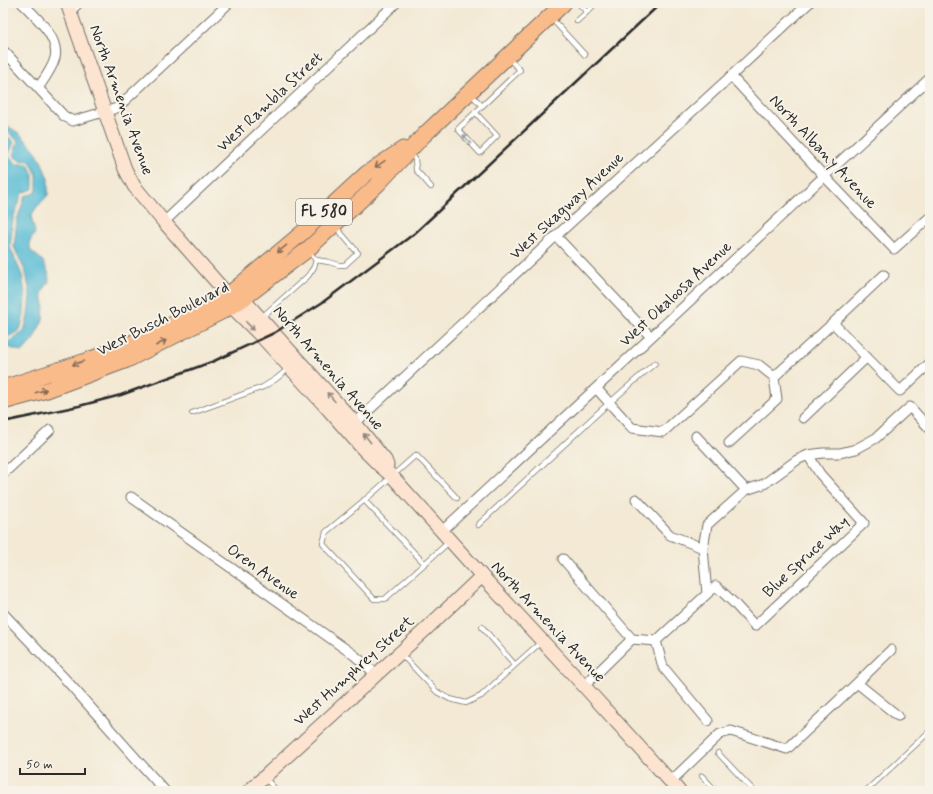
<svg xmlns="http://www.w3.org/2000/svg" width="933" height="794" font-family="Mynerve,sans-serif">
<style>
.water{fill:#57bcd5;stroke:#417480}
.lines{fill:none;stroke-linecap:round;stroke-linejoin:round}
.lane-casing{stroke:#716e66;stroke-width:6}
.street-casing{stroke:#716e66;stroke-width:11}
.secondary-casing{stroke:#716e66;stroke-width:15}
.primary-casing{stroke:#716e66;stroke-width:17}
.lane{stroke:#fff;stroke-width:4.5}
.street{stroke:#fff;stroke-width:9}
.secondary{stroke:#fde4d1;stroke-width:13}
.primary{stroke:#fabb8b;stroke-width:15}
.rail{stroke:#2b2b2b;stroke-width:2.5}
.oneway{stroke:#a0a0a0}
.oneway2{stroke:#886c56}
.oneway3{stroke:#94887e}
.labels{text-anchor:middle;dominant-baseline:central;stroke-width:4;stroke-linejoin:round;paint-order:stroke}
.shield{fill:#f7f3e8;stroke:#686764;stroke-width:1}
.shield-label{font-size:15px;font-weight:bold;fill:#2b2b2b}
.street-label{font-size:16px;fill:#2b2b2b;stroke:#f7f3e8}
</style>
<rect width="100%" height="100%" fill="#f7f3e8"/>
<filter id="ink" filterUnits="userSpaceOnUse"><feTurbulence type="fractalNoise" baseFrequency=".025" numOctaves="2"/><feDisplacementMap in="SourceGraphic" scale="8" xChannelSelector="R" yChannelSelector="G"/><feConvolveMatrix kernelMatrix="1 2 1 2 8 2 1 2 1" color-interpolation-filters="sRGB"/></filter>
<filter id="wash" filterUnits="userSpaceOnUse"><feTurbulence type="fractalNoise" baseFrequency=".012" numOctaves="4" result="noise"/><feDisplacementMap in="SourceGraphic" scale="16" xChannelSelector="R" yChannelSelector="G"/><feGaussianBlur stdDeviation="0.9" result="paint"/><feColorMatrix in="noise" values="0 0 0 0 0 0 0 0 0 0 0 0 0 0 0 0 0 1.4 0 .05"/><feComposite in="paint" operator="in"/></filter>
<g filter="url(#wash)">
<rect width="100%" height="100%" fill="#f3e9d4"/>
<!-- water -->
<path class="water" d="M3,123l17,11 15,16 7,13 6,16v16l-12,13 -5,8 4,17 -5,8v9l12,10 6,12 1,9 -7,12 2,12 -1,15 -10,20 -11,12 -14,-5 -5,1v-3l21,-13 4,-17 2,-21 -4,-21 -12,-26 3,-27 8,-24 10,-3 2,-3v-15l-7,-14 -11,-1 -6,-5 5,-14 -2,-2 -13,-11z
M3,133l11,9 -6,14 9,8h11l5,10v15l-11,4 -9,26 -3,28 12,28 3,19 -1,21 -4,15 -17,10z"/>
</g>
<g filter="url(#ink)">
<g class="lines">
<defs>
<path id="lane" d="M578,3l9,9 9,-9
M551,18l34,37
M577,21l10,-9
M471,94l11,12
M475,112l22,24 -17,17 -22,-24 62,-59 -12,-12
M410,152l5,7 1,11 15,17
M316,260l13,2 10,3h6l13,-12 -23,-27
M262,317l46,-41 6,-9 2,-7 -7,-8
M192,413l71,-26 13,-8 12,-10
M364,500l60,63
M478,525l121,-113 56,-49
M449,542l-64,57h-11l-51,-55 3,-12 47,-39 43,-38 41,43
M482,627l33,38 26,-23
M401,654l36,38 13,7 16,4 15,-7 34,-31
M718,753l36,38
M702,776l14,15
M265,778l12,13
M866,791l64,-60"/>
<path id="street" d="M22,3c13,13 38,35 33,55 -3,11 -10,20 -17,30
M70,11l9,-8
M3,50l61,66 9,5 44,-13 112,-105
M731,76l93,100 70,73 36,-32
M164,222l232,-219
M556,236l95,101
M833,323l51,-48
M596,388l36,40 31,4 78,-71 18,4 15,12 59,-54 67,68 30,-28
M803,418l64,-61
M352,426l204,-190 175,-160 78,-73
M696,436l50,54
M729,443l48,-44 -3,-22
M3,474l47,-44
M131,497l223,158 22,19
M636,499l34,36 33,13
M442,531l488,-453
M563,559l69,80
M707,594l9,-8 18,17 21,23 109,-103 -44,-49 -12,-19
M3,613l64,68 98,110
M656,641l7,26 45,54
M857,683l34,-33
M584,686l48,-47 24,2 51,-47 -4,-46 4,-23 39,-35 18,-6 33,-24 11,-5 15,-2h17l16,-4 20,-11 34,-31 20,22
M670,782l50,-48 11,-3 56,18 70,-66 41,33"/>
<path id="secondary" d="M67,3l58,166 9,17 30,36 64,73 3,11 32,32 65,71 35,40 15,15 14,12 90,100 102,110 95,105
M233,296l10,3 112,124 30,37 2,5
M249,791l176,-161 57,-54"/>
<path id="primary" d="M3,388l86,-28 65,-26 74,-39 74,-62 65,-60 36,-24
M3,402l44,-12 80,-30 96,-49 20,-12 35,-27 29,-22 71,-66 46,-49 140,-132"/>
</defs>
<!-- lane casing -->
<use href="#lane" class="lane-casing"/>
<!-- street casing -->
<use href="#street" class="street-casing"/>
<!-- secondary casing -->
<use href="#secondary" class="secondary-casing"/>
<!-- primary casing -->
<use href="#primary" class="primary-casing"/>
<!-- lane -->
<use href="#lane" class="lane"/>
<!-- street -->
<use href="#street" class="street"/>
<!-- secondary -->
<use href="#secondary" class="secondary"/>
<!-- primary -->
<use href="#primary" class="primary"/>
<!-- rail -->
<path class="rail" d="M3,422l76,-16 42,-11 93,-34 60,-28 49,-31 92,-69 246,-230"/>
</g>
<!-- one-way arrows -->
<defs><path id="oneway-shaft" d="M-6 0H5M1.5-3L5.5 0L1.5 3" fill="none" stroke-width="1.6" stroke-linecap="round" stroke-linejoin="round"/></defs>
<use class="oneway" href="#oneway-shaft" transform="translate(467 139) rotate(-132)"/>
<g class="oneway2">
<use href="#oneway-shaft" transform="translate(380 164) rotate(146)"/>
<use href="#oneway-shaft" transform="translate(282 249) rotate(141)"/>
<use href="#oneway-shaft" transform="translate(161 343) rotate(-27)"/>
<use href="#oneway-shaft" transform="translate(78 363) rotate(161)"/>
<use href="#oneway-shaft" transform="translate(41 391) rotate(-16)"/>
</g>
<g class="oneway3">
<use href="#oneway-shaft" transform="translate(250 326) rotate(46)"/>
<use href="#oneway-shaft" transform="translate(331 397) rotate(-132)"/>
<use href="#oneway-shaft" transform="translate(367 438) rotate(-129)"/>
</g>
</g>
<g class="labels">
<!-- shield labels -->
<rect class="shield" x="296" y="199" width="56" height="26" rx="3"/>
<g class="shield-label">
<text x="324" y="212">FL 580</text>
</g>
<!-- street labels -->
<g class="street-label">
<text transform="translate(121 100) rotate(70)">North Armenia Avenue</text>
<text transform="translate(270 102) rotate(-43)">West Rambla Street</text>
<text transform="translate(823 152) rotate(47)">North Albany Avenue</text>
<text transform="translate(567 206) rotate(-43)">West Skagway Avenue</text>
<text transform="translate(676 294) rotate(-43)">West Okaloosa Avenue</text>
<text transform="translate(163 319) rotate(-27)">West Busch Boulevard</text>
<text transform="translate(328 368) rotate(49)">North Armenia Avenue</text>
<text transform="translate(806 557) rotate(-43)">Blue Spruce Way</text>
<text transform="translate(263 572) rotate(35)">Oren Avenue</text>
<text transform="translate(548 622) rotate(47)">North Armenia Avenue</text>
<text transform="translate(354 671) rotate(-42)">West Humphrey Street</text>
</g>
</g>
<!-- margin -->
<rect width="933" height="794" fill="none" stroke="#f7f3e8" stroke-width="16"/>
<!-- scale -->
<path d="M20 768v6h65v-6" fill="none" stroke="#2b2b2b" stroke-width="2"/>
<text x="26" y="768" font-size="12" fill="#2b2b2b" stroke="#f7f3e8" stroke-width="3" paint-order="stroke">50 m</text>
</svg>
